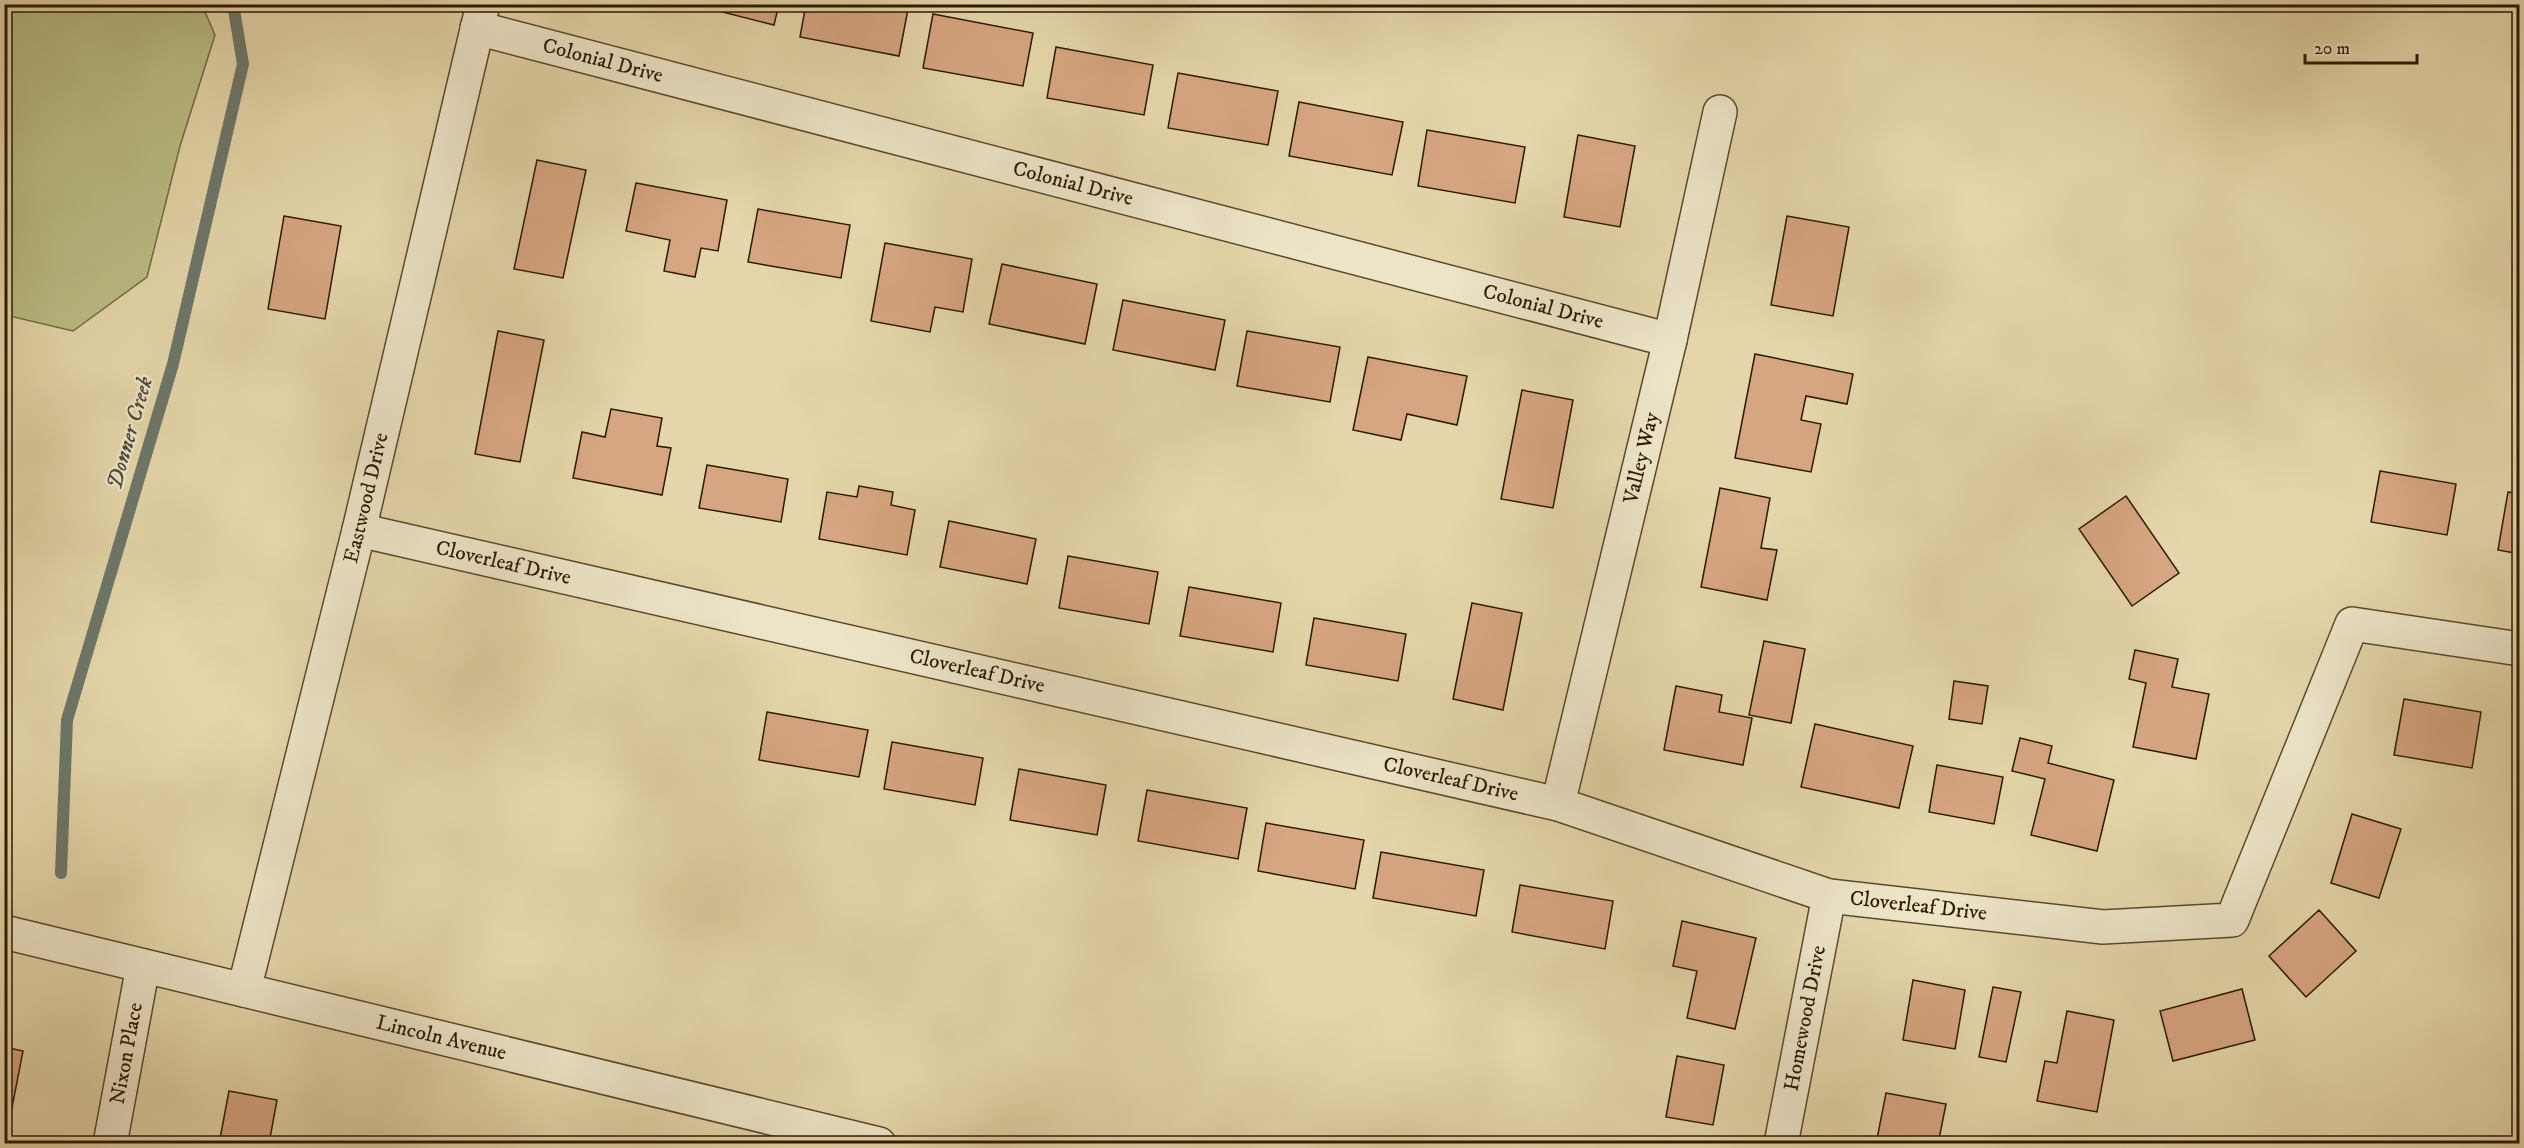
<svg xmlns="http://www.w3.org/2000/svg" width="2524" height="1148" font-family="'IM FELL DW Pica',serif">
<style>
.green{fill:#babc84;stroke:#736b42;stroke-width:1.5}
.lines{fill:none;stroke-linecap:round;stroke-linejoin:round}
.stream{stroke:#6d786b;stroke-width:12}
.building{fill:#d6a581;stroke:#2c1a01;stroke-width:1.5}
.minor-casing{stroke:#5a492b;stroke-width:36}
.minor{stroke:#ede4c8;stroke-width:33}
.labels{text-anchor:middle;dominant-baseline:central;stroke-width:5;stroke-linejoin:round;paint-order:stroke}
.street-label{font-size:21px;fill:#2c1a01;stroke:#ede4c8}
.water-label{font-size:22px;font-style:italic;fill:#4c4936;stroke:#ede4c8}
</style>
<rect width="100%" height="100%" fill="#e4d6aa"/>
<filter id="stains"><feTurbulence type="fractalNoise" baseFrequency=".00333" numOctaves="4"/><feColorMatrix values="0 0 0 0 .2 0 0 0 0 .09 0 0 0 0 .02 0 0 0 .5 -.17"/></filter>
<radialGradient id="worn" r=".72"><stop offset=".6" stop-color="#630" stop-opacity="0"/><stop offset="1" stop-color="#630" stop-opacity=".3"/></radialGradient>
<!-- green -->
<path class="green" d="M5,4l197,1 13,30 -35,111 -33,131 -74,54 -68,-16z"/>
<g class="lines">
<!-- stream -->
<path class="stream" d="M61,873l6,-153 106,-356 70,-300 -10,-60"/>
</g>
<!-- building -->
<path class="building" d="M691,4h88l-5,21z
M806,4h103l-10,52 -99,-19z
M933,14l100,19 -10,53 -100,-18z
M1056,47l97,18 -9,50 -97,-17z
M1178,73l100,18 -10,54 -100,-17z
M1299,102l104,20 -11,53 -103,-19z
M1427,130l98,17 -10,56 -97,-17z
M1578,135l57,11 -15,81 -56,-10z
M537,160l49,10 -23,108 -49,-9z
M636,183l91,17 -9,51 -17,-3 -6,29 -31,-6 6,-31 -44,-9z
M758,209l92,16 -9,53 -93,-16z
M284,216l57,10 -16,93 -57,-10z
M1787,216l62,11 -16,89 -62,-11z
M885,243l87,16 -9,53 -28,-5 -5,25 -59,-11z
M1002,264l95,20 -12,60 -96,-20z
M1123,300l102,20 -10,50 -102,-20z
M498,331l46,9 -24,122 -45,-8z
M1247,331l93,16 -10,55 -93,-16z
M1755,354l98,20 -6,30 -41,-8 -5,24 20,4 -10,48 -76,-14z
M1368,357l99,19 -10,49 -50,-11 -6,26 -48,-10z
M1522,390l51,10 -20,108 -52,-9z
M611,409l51,9 -5,28 14,2 -9,47 -89,-17 9,-46 23,5z
M707,465l81,14 -7,43 -82,-14z
M2380,471l76,13 -9,51 -76,-13z
M859,486l34,6 -2,13 24,5 -8,45 -88,-16 8,-47 30,5z
M1720,488l50,10 -9,50 16,2 -10,50 -66,-13z
M2508,492l12,2v60l-22,-4z
M2126,496l53,77 -47,33 -53,-77z
M949,521l87,18 -9,45 -87,-17z
M1068,556l90,16 -9,52 -90,-16z
M1189,587l92,16 -8,49 -93,-16z
M1472,603l50,10 -19,97 -50,-11z
M1314,618l92,16 -8,47 -92,-16z
M1764,641l41,8 -14,74 -42,-8z
M2135,650l43,9 -6,28 37,7 -13,65 -63,-12 13,-64 -17,-4z
M1954,681l34,5 -6,38 -33,-5z
M1676,686l46,9 -3,17 33,6 -9,47 -79,-15z
M2404,699l77,13 -9,56 -78,-13z
M767,712l101,18 -9,47 -100,-17z
M1815,724l98,22 -14,62 -98,-21z
M2020,738l32,8 -4,17 66,17 -17,71 -66,-16 14,-56 -33,-8z
M892,742l91,16 -8,47 -91,-16z
M1937,765l66,12 -9,47 -65,-12z
M1019,769l87,16 -9,50 -87,-15z
M1147,790l100,18 -9,51 -100,-18z
M2352,814l49,15 -22,69 -48,-15z
M1266,823l98,17 -9,49 -97,-18z
M1381,852l103,18 -8,46 -103,-18z
M1520,885l93,16 -8,48 -93,-17z
M2319,910l37,41 -50,46 -37,-41z
M1682,921l74,17 -21,91 -48,-11 10,-47 -24,-5z
M1913,980l52,10 -10,59 -52,-9z
M1993,987l28,5 -15,70 -27,-5z
M2242,989l13,51 -82,21 -13,-50z
M2067,1011l47,9 -17,92 -60,-11 8,-40 12,2z
M4,1047l19,4 -14,72 -5,-1z
M1677,1056l47,9 -11,60 -47,-8z
M229,1091l48,9 -7,38 31,6h-82z
M1886,1093l60,11 -8,40h-62z"/>
<g class="lines">
<defs>
<g id="minor">
<path id="s1" d="M477,28l1193,312"/>
<path id="s2" d="M359,530l1199,274 271,92 274,31 129,-7 120,-296 168,25"/>
<path id="s3" d="M1558,804l112,-464 50,-228"/>
<path id="s4" d="M4,932l875,212"/>
<path id="s5" d="M244,990l115,-460 124,-526"/>
<path id="s6" d="M110,1144l33,-178"/>
<path id="s7" d="M1781,1144l48,-248"/>
</g>
</defs>
<!-- minor casing -->
<use href="#minor" class="minor-casing"/>
<!-- minor -->
<use href="#minor" class="minor"/>
</g>
<g class="labels">
<!-- street labels -->
<g class="street-label">
<text stroke="none"><textPath href="#s1" startOffset="130">Colonial Drive</textPath></text>
<text stroke="none"><textPath href="#s1" startOffset="616">Colonial Drive</textPath></text>
<text stroke="none"><textPath href="#s1" startOffset="1102">Colonial Drive</textPath></text>
<text stroke="none"><textPath href="#s3" startOffset="356">Valley Way</textPath></text>
<text stroke="none"><textPath href="#s5" startOffset="507">Eastwood Drive</textPath></text>
<text stroke="none"><textPath href="#s2" startOffset="148">Cloverleaf Drive</textPath></text>
<text stroke="none"><textPath href="#s2" startOffset="634">Cloverleaf Drive</textPath></text>
<text stroke="none"><textPath href="#s2" startOffset="1120">Cloverleaf Drive</textPath></text>
<text stroke="none"><textPath href="#s2" startOffset="1606">Cloverleaf Drive</textPath></text>
<text stroke="none"><textPath href="#s7" startOffset="128">Homewood Drive</textPath></text>
<text stroke="none"><textPath href="#s4" startOffset="450">Lincoln Avenue</textPath></text>
<text stroke="none"><textPath href="#s6" startOffset="92">Nixon Place</textPath></text>
</g>
<!-- water labels -->
<g class="water-label">
<text transform="translate(130 433) rotate(-74)">Donner Creek</text>
</g>
</g>
<!-- margin -->
<rect width="2524" height="1148" fill="none" stroke="#e4d6aa" stroke-width="24"/>
<rect x="6" y="6" width="2512" height="1136" fill="none" stroke="#2c1a01" stroke-width="3"/>
<rect x="12" y="12" width="2500" height="1124" fill="none" stroke="#2c1a01" stroke-width="1.5"/>
<!-- scale -->
<path d="M2305 54v9h112v-9" fill="none" stroke="#2c1a01" stroke-width="3"/>
<text x="2314" y="54" font-size="18" fill="#2c1a01" stroke="#ede4c8" stroke-width="4.5" paint-order="stroke">20 m</text>
<rect width="100%" height="100%" filter="url(#stains)"/>
<rect width="100%" height="100%" fill="url(#worn)"/>
</svg>
